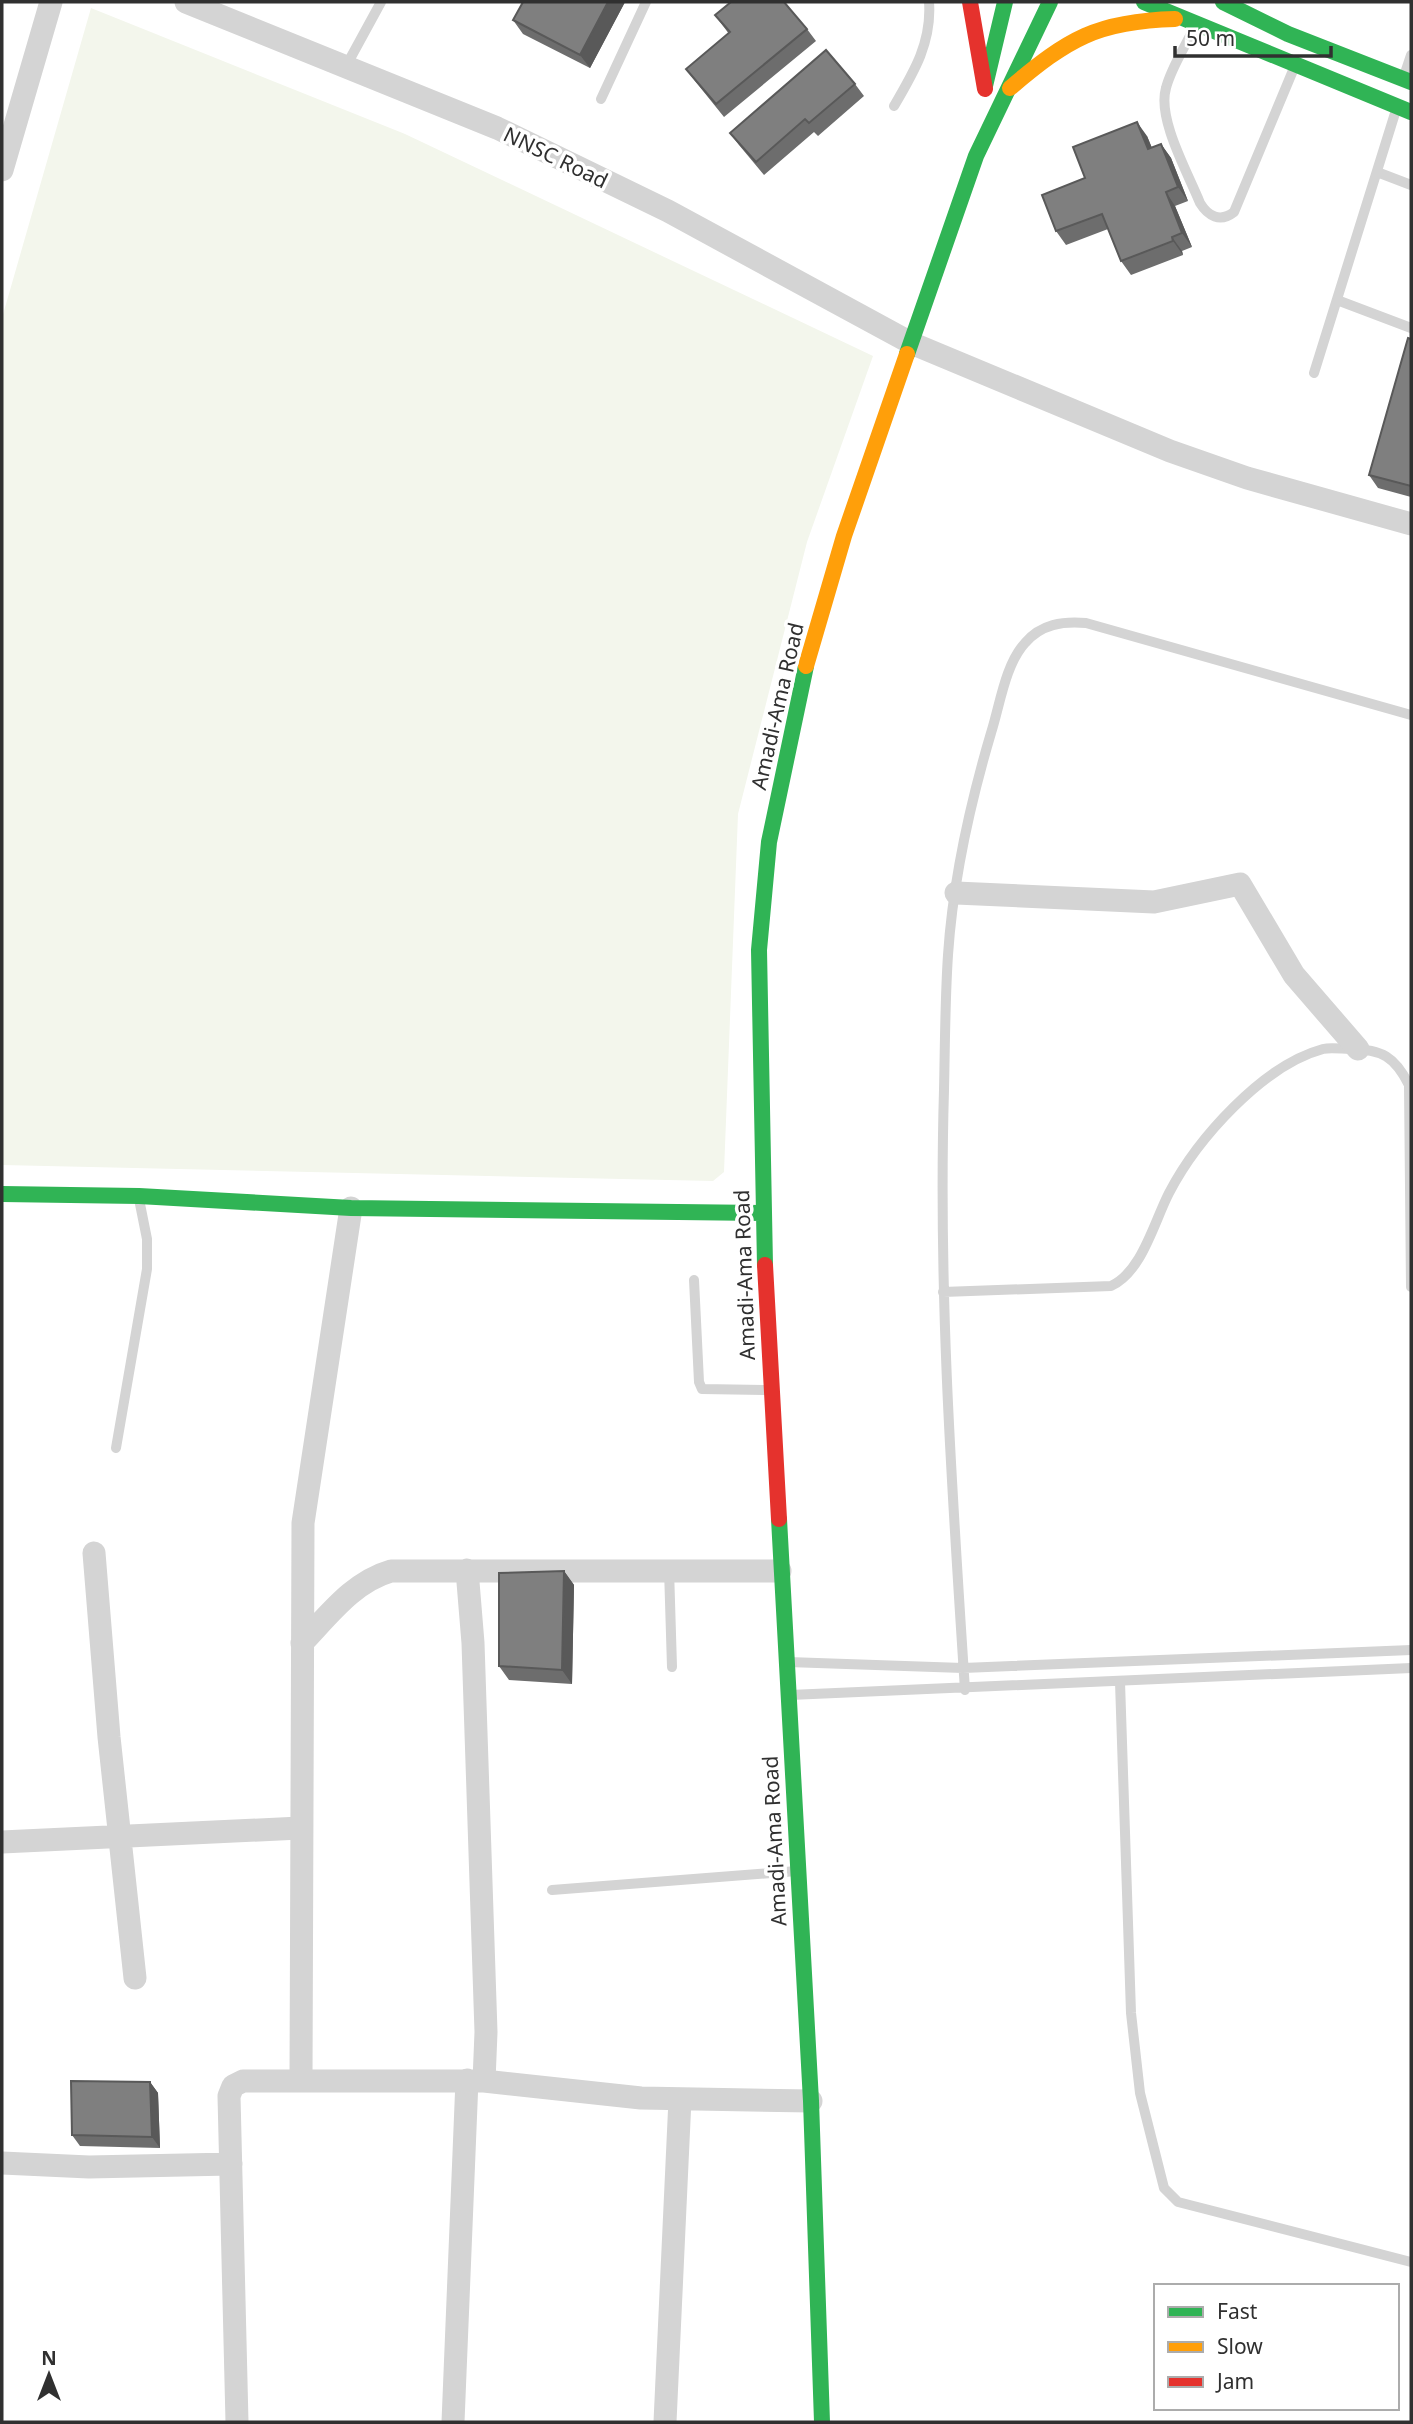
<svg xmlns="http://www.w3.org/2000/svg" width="1413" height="2424" font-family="'Noto Sans',sans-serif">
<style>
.green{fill:#f3f6ec}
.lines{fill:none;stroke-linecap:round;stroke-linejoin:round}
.lane{stroke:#d4d4d4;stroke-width:10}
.street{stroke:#d4d4d4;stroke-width:23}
.fast{stroke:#30b455;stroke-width:16}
.slow{stroke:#ff9f0a;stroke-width:16}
.jam{stroke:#e5322d;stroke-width:16}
.wall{fill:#6d6d6d}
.shaded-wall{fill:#595959}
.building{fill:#7f7f7f;stroke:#595959;stroke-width:2}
.labels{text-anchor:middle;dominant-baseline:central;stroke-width:7;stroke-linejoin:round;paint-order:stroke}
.street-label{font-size:21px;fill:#303030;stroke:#fff}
</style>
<rect width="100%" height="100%" fill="#fff"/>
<!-- green -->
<path class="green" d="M91,8l314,126 468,222 -66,186 -69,272 -14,358 -11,9 -711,-16v-847z"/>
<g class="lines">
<!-- lane -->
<path class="lane" d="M1194,28c-9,19 -23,40 -28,60 -9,31 22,85 34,115 8,13 20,20 34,9l60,-144
M345,68l36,-66
M1404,76l7,-21
M601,99l45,-97
M894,106c20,-34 38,-64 35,-104
M1377,172l34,13
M1337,300l74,28
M1314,373l82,-263
M694,1280l5,102 3,7 66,1
M943,1292l168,-6c31,-14 43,-64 58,-93 28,-54 94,-128 154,-144 8,-2 19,0 27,0 32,0 45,8 59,36l2,202
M116,1448l31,-179v-30l-8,-40
M669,1569l3,98
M788,1662l175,6 448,-18
M1120,1682l11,331 9,80 24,95 14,14 233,60
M965,1690c-13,-200 -27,-399 -21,-600 1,-45 1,-90 4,-135 5,-75 22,-151 43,-222 9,-28 14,-68 34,-90 16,-19 38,-22 61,-20l325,92
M790,1695l621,-27
M552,1890l245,-19"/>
<!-- street -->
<path class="street" d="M186,2l311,126 171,83 243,132 259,108 77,27 164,46
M2,170l49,-168
M956,893l198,9 86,-18 54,91 64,74
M94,1553l15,184 26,241
M467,1570l6,73 13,389 -2,49
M302,1643c27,-28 51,-61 89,-72h389
M2,1842l298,-14
M301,2079l2,-556 48,-315
M2,2163l87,4 142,-3
M237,2422l-8,-326 4,-10 10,-5h241l157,17 170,3
M453,2422l14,-342
M665,2422l15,-323"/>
<!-- fast -->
<path class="fast" d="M1144,2l267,110
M1223,2l65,32 123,48
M985,86l20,-84
M907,354l69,-198 74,-154
M2,1194l137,2 212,12 411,5
M765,1265l-6,-315 10,-108 37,-176
M779,1519l32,582 11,321"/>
<!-- slow -->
<path class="slow" d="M1010,88c58,-49 87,-67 165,-69
M806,666l38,-130 63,-182"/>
<!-- jam -->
<path class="jam" d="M970,2l15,87
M765,1265l14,254"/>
</g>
<!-- wall -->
<path class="wall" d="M523,2h102l-35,66 -67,-34 -10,-14z
M715,15l92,14 9,12 -92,76 -29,-36 -9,-12 43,-35z
M855,84l9,12 -46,40 -4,-4 -50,43 -25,-30 -9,-12z
M1147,136l5,12 9,-4 10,14 17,43 -13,5 17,41 -10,4 1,4 -52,20 -10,-14 -13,-32 -42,16 -10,-14z
M1411,339v158l-33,-9 -9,-13z
M564,1571l10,14 -2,99 -63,-4 -10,-14z
M150,2082l8,11 2,55 -80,-2 -8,-11z"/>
<!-- shaded-wall -->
<path class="shaded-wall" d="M608,2h17l-35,66 -10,-13z
M1137,122l10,14 11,27 -10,-14z
M1161,144l10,14 17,43 -10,-14z
M1166,192l9,14 17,41 -10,-14z
M1172,237l10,14 1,4 -10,-14z
M564,1571l10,14 -2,99 -10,-14z
M150,2082l8,11 2,55 -8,-11z"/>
<!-- building -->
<path class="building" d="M523,2h85l-28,53 -67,-35z
M731,2h53l23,27 -91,75 -30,-35 44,-37 -15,-17z
M826,50l29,34 -46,39 -4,-4 -49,43 -26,-29z
M1137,122l11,27 13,-5 17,43 -12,5 16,41 -10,4 1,4 -52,20 -19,-47 -46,17 -14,-36 43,-17 -12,-31z
M1408,338l3,1v147l-42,-11z
M564,1571l-2,99 -63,-4v-93z
M71,2081l79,1 2,55 -80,-2z"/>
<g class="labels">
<!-- street labels -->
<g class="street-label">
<text transform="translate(556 157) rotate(26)">NNSC Road</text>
<text transform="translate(777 706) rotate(-77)">Amadi-Ama Road</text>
<text transform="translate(744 1275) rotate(-92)">Amadi-Ama Road</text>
<text transform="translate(774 1841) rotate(-93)">Amadi-Ama Road</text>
</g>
</g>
<!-- border -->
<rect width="1413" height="2424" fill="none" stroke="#303030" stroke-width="7"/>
<!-- legend -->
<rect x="1154" y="2284" width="245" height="126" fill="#ffffff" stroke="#acacac" stroke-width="2"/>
<rect x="1168" y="2307" width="35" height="10" fill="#30b455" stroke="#acacac" stroke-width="2"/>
<text x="1217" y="2319" font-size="21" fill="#303030">Fast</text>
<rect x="1168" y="2342" width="35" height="10" fill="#ff9f0a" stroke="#acacac" stroke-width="2"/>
<text x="1217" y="2354" font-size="21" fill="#303030">Slow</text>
<rect x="1168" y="2377" width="35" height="10" fill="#e5322d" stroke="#acacac" stroke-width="2"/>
<text x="1217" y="2389" font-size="21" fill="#303030">Jam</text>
<!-- north arrow -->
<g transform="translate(49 2375)" stroke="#ffffff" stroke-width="5" paint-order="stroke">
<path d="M0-5L12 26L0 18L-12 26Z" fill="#303030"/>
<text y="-10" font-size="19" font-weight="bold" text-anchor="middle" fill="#303030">N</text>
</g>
<!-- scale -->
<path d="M1175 46v10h156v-10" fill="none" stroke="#303030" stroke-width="3.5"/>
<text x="1186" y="46" font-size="21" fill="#303030" stroke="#ffffff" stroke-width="5" paint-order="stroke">50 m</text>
</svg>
